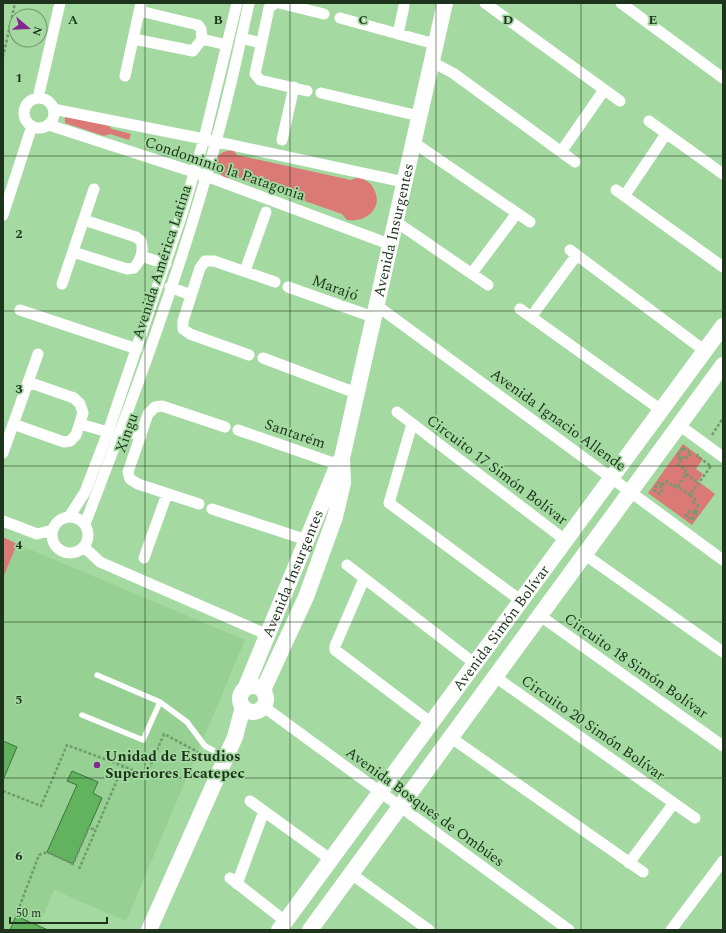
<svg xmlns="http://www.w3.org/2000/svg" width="726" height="933" font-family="Spectral,serif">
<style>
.built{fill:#96d193}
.green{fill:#da7976}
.building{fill:#61b35e;stroke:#40723e}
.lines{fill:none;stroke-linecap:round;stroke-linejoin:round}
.path{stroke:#719b6f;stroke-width:2.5;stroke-dasharray:3 2;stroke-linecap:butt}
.service{stroke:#fff;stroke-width:5.5}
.minor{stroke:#fff;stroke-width:11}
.secondary{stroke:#fff;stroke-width:16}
.grid{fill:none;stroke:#1d331c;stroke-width:1;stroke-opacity:0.55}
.poi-dot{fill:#842590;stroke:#a4daa1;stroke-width:1.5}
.labels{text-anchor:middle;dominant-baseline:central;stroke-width:3.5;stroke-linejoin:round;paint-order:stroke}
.street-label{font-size:15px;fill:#1d331c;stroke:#a4daa1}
.poi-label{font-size:15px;font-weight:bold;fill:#1d331c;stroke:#a4daa1;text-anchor:start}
.grid-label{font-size:13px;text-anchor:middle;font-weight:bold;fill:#1d331c;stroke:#a4daa1;stroke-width:3.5;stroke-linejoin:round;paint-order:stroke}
</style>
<rect width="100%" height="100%" fill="#a4daa1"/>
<!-- built -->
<path class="built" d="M17,544l228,96 -119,281 -72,-31 -17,40h-34v-352z"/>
<!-- green -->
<path class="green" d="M65,116l42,8 5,5 19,5 -2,6 -19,-6 -6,2 -39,-13z
M233,150l4,5 114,25 8,-3c4,2 11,5 13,9 14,20 -5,37 -25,34l-5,-6 -109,-38 -8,3c-13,-14 -13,-27 8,-29z
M683,444l20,15 -7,10 7,5 -5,7 17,13 -23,31 -44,-32z
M3,537l14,7 -14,34z"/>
<!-- building -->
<path class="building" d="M3,741l14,6 -14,33z
M72,771l26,11 -5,11 9,5 -29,66 -26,-12 30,-67 -10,-4z
M16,916l32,14h-38z"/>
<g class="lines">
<!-- path -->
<path class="path" d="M3,57l12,-54
M712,435l11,-17
M683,448l8,5 -4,5 -3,-2 -3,3 -4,-3z
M698,454l-1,2 14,10 -21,29 -12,-8 8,-13 12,9
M681,459l-3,5 8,6 -2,3 2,1
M658,483l4,2 -2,4 2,2 -2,3 -6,-4z
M662,485l4,-4 8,6 1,-2 3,2
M690,495l5,4 -2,3 5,3 -3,5
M695,510l3,2 -6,8 -6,-4 4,-5 3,2z
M3,791l38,15 26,-61 56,21
M79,869l44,-103 23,10 18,-42 34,18
M16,916l23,-61 8,-3 26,12 16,-37 6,3"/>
<!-- service -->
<path class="service" d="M97,675l63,27 27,20 18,24 20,11
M82,715l61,25 17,-38"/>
<!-- minor -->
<path class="minor" d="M275,3l-6,5 -14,66 5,6 47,11
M279,3l45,11
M485,3l135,98
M621,3l102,75
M340,18l95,26
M398,34l6,-28
M241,38l20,5
M134,39l59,12 9,-12 -1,-10 -3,-4 -58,-14
M202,39l25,6
M432,62l21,11 122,89
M125,76l16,-73
M321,93l98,23
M38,98l22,-95
M24 113a15 15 0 1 1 30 0a15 15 0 1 1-30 0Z
M53,109l151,30 200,43
M649,121l74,53
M49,125l157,51 183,68
M282,140l12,-53
M413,142l117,80
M561,152l43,-62
M616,190l107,77
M625,195l41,-61
M3,215l29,-89
M395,221l93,64
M570,250l135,101
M73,252l54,17 7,-1c7,-8 10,-17 7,-27l-5,-4 -52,-17
M141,256l25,8
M245,271l21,-59
M472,273l45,-60
M62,284l32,-95
M170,287l21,8
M288,287l85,30
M376,305l347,255
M520,309l141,101
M20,310l117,39
M531,317l45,-61
M249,355l-59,-21 -7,-5v-8l17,-53 5,-7h9l61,21
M263,358l93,35
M397,412l168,128
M13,424l51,18 6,-1 6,-6 7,-22 -3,-9 -6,-6 -46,-16
M80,424l28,8
M412,424l-23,79 131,97
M679,425l44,32
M121,430l20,6
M238,430l104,36
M3,453l35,-99
M199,504l-61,-20 -8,-5 -2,-7 20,-58 7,-7 7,-1 63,21
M212,509l95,31
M69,517l16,-25 23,-60 74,-218 22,-75 33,-136
M52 535a18 18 0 1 1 36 0a18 18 0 1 1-36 0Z
M3,521l34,13 16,-4
M85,524c48,-125 96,-253 131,-383 13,-45 23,-92 33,-138
M84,547l16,15 168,73
M584,554l139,98
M144,558l23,-64
M347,565l127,98
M364,579l-29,67v4l95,72
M539,615l184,131
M494,676l201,142
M264,707l305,223
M450,737l193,135
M250,801l80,58
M629,863l45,-60
M350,873l79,57
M230,878l55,43
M237,884l27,-73
M671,930l52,-69"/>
<!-- secondary -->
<g class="secondary">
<circle cx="253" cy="699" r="13"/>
<path id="s1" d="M245,689l94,-227"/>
<path id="s2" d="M263,690l43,-93 29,-80 8,-34 -1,-25 103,-455"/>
<path d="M149,930l86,-193 8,-30"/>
<path id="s3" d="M279,930l444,-604"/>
<path d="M310,930l413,-565"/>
</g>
</g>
<!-- grid -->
<path class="grid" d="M145,3v927M290,3v927M436,3v927M581,3v927M3,156h720M3,311h720M3,466h720M3,622h720M3,778h720"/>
<!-- markers -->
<circle class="poi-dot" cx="97" cy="765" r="4"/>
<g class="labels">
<!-- street labels -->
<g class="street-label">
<text transform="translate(225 169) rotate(19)">Condominio la Patagonia</text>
<text stroke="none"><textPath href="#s2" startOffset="481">Avenida Insurgentes</textPath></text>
<text transform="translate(162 262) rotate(-72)">Avenida América Latina</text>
<text transform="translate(335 288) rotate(20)">Marajó</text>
<text transform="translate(558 420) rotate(36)">Avenida Ignacio Allende</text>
<text transform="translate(127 433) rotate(-70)">Xingu</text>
<text transform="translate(295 434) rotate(19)">Santarém</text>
<text transform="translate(497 470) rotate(37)">Circuito 17 Simón Bolívar</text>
<text stroke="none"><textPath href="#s1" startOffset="125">Avenida Insurgentes</textPath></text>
<text stroke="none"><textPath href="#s3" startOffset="375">Avenida Simón Bolívar</textPath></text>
<text transform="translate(636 666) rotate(35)">Circuito 18 Simón Bolívar</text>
<text transform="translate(593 728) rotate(35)">Circuito 20 Simón Bolívar</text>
<text transform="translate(425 807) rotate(36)">Avenida Bosques de Ombúes</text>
</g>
<!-- poi labels -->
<g class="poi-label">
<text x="105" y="756">Unidad de Estudios<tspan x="105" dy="17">Superiores Ecatepec</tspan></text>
</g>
</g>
<g class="grid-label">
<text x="73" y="24">A</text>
<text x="218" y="24">B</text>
<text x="363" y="24">C</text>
<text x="508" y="24">D</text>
<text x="653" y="24">E</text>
<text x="19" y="82">1</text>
<text x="19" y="238">2</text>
<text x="19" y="393">3</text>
<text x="19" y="549">4</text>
<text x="19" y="704">5</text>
<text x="19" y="860">6</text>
</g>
<!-- border -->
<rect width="726" height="933" fill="none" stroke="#1d331c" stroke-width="8"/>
<!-- north arrow -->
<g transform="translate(28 28) rotate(109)"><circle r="19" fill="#a4daa1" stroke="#6e976c"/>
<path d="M0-3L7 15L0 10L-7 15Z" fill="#842590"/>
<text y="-6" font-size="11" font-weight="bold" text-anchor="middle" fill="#1d331c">N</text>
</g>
<!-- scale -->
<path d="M10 917v6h97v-6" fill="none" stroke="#1d331c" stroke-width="2"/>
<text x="16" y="917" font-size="12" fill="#1d331c" stroke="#a4daa1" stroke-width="3" paint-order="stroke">50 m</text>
</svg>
